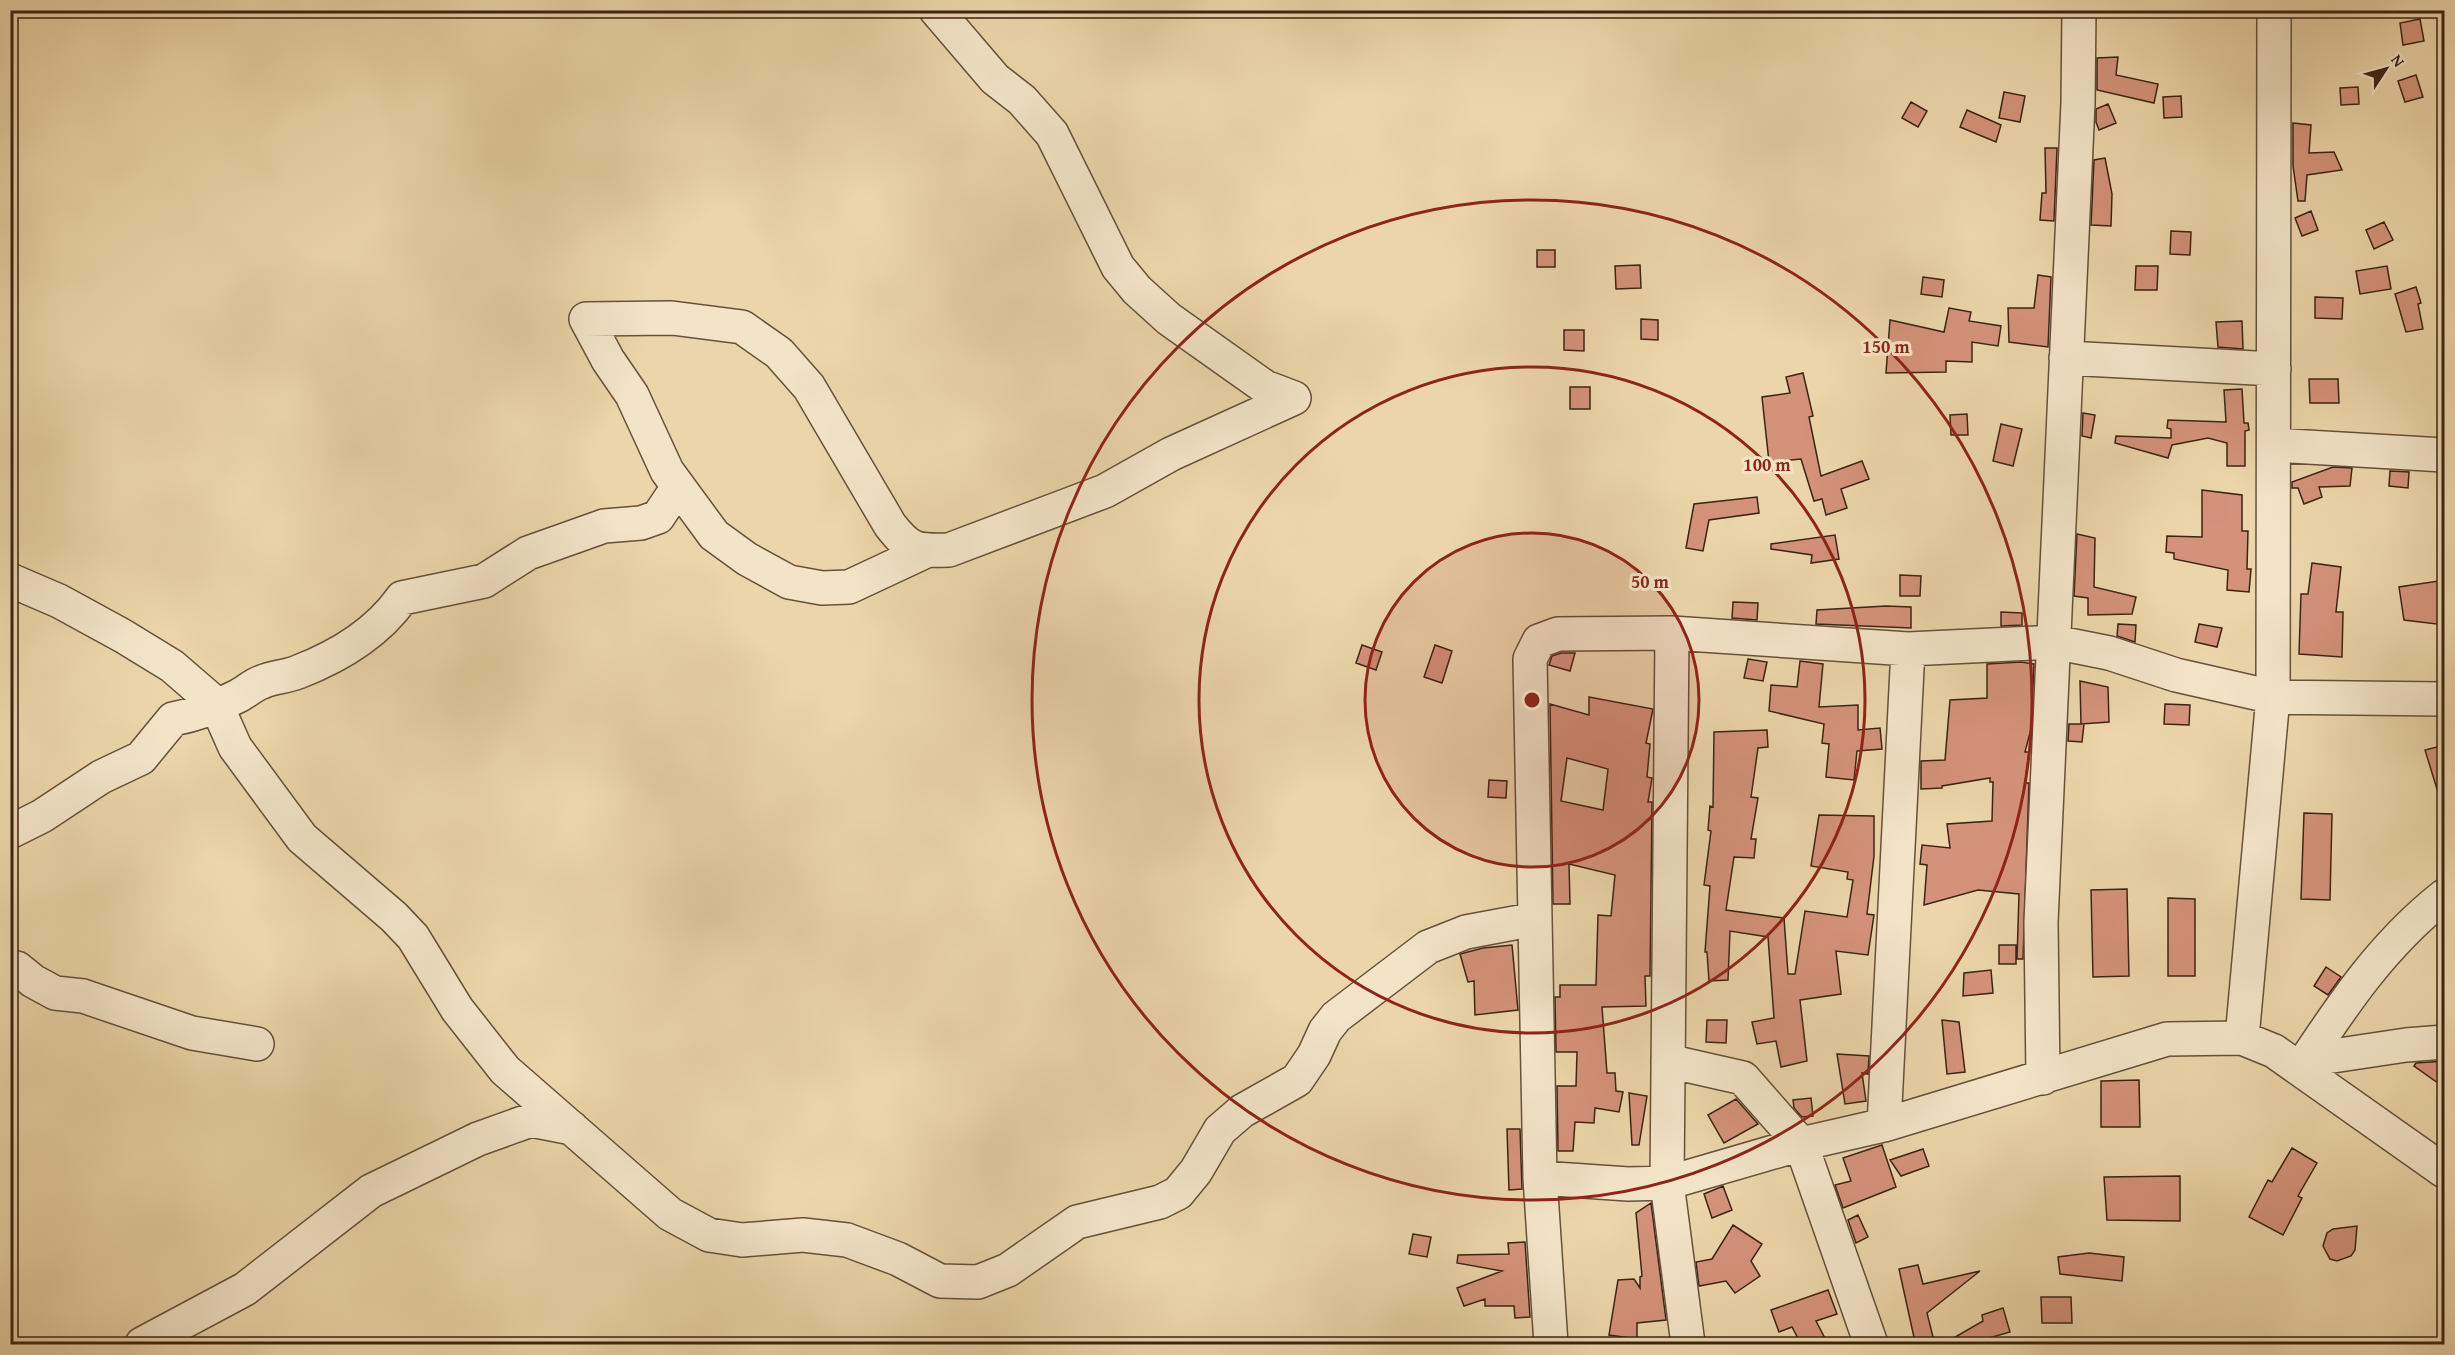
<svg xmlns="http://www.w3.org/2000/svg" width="2455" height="1355" font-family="'Gentium Book Plus',serif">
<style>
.building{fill:#d4927a;stroke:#3b2317;stroke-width:1.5;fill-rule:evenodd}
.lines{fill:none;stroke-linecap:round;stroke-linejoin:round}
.minor-casing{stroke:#67503c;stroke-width:36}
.minor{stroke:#f3e4c8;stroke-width:33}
.ring{fill:none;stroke:#8f2418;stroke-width:3}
.centre{fill:#8f2418;stroke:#f3e4c8;stroke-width:3}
.ring-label{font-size:18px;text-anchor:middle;font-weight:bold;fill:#8f2418;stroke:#f3e4c8;stroke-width:6;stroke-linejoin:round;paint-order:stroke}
</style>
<rect width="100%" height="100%" fill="#ecd5aa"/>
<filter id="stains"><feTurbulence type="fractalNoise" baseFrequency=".00333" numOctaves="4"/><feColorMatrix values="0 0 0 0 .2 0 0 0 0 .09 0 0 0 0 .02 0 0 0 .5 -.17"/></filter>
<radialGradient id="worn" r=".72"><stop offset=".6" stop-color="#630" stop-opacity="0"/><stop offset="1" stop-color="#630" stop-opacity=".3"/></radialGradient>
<!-- building -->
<path class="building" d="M2420,19l4,22 -21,4 -3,-22z
M2118,57l-2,18 42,9 -4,19 -57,-13v-32z
M2416,75l7,22 -18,5 -7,-21z
M2358,87l1,17 -18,1 -1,-17z
M2004,92l21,4 -5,26 -21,-4z
M2181,96l1,21 -18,1 -1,-21z
M1911,102l16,9 -9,16 -16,-9z
M2108,104l8,19 -17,7 -3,-8v-13z
M1967,110l34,15 -5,17 -36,-15z
M2293,123l18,2 -2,28 25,-1 8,18 -35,5 -2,26h-7l-5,-35z
M2045,148h12l-3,73 -14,-1 2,-27h4z
M2105,158l7,36 -1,32 -20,-1 3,-65z
M2311,211l7,19 -16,6 -7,-18z
M2384,222l9,18 -19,9 -8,-19z
M2171,231l20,1 -1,23 -20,-1z
M1537,250h18v17h-18z
M1640,265l1,23 -25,1 -1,-23z
M2136,266h22l-1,24h-22z
M2387,266l4,23 -31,5 -4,-23z
M2038,275l13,2 -3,70 -39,-5 -1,-34h26z
M1923,277l21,3 -2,17 -21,-3z
M2416,287l5,16 -3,1 5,25 -17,3 -11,-38z
M2315,297l28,1 -1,21 -27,-1z
M1949,308l22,4 -2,9 32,5 -3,20 -26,-4v20l-26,-1v11l-60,1 4,-53 54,12z
M1641,319l17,1v20l-17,-1z
M2242,321l1,28 -25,-2 -2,-25z
M1564,330h20v21l-20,-1z
M1803,373l10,43 -4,1 12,59 41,-15 7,18 -28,10 6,19 -21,7 -4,-16 -8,2 -13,-42 -32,3 -7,-65 28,-4 -4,-16z
M2309,379h29l1,24h-29z
M1570,387h20v22h-20z
M2242,389l2,34h4l1,7 -4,1v35h-18v-23l-19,-5 -36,7 -4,13 -53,-15 1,-7 55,2v-9l-4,-1 1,-8 58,2 -2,-32z
M2083,413l12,2 -4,23 -9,-2z
M1967,414l1,21h-17l-1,-20z
M2001,424l21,5 -9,37 -20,-5z
M2333,467l19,1 -2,18 -31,1 3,10 -18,7 -6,-16h-6v-6z
M2390,471l19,1 -1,16 -19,-2z
M2202,490l40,5v36h6l-1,38h4l-2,23 -22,-2 1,-20 -54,-11v-6l-8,-1 1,-16 35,1z
M1757,497l2,16 -50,7 -6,31 -17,-3 8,-44z
M2077,534l18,4 -1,49 42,10 -4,17 -44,1v-17l-14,-2z
M1835,535l4,24 -28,4 1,-8 -41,-6v-5z
M2312,563l29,4 -5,45h7l-1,45 -43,-3 2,-60h7z
M1900,575l21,1 -1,20h-20z
M2445,580v45l-41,-5 -5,-33z
M1733,602l25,1 -1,17 -25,-2z
M1886,606l25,1v21l-95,-4 1,-14z
M2001,612l21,1v12l-21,1z
M2118,624l18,1 -1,17 -18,-6z
M2199,624l23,4 -5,19 -22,-5z
M1362,645l20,7 -6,18 -20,-7z
M1435,645l17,6 -10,32 -18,-6z
M1561,653h14l-5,18 -21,-6 3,-9z
M1748,659l19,3 -4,19 -19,-3z
M1800,661l23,3 -4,43 39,-2v25l22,-2 2,21 -25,2 -3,29 -28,-3 3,-33 -7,-1 2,-19 -55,-13 2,-26 26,2z
M2021,662l13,2 -3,65 -6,23h4l-4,31h4l-6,176h-6l2,-65 -41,-4 -54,15 3,-40 -7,-1 2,-19 28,3 -3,-24 45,-3 1,-39h-3v-4l-48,8v2l-21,1v-28l24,-1 5,-60 37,-2v-34z
M2080,681l28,6 1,35 -28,2z
M1589,697l64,12 -7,34 4,1 -3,33 5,1 -4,24h4l-2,174h-5l1,30 -44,1 5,66h8l1,18 7,1 -4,20 -24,-4 -1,15 -19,-1 -2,29h-15l-1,-65h19l1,-34h-21l-1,-55h5v-12h36l2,-70 13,1 4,-41 -46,-11 1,40h-17l-3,-200 39,11zM1567,758l41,11 -5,41 -42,-9z
M2165,704l25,1 -1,20 -25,-1z
M2069,724h15l-2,18 -14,-1z
M1767,730l1,17 -10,1 -7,49 7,1 -7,41h5l-2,19 -20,-1 -8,53 58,8 4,56h7l10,-63 42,6 6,-37 -6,-1 1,-7 -37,-6 8,-51 55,1v40l-7,58 7,1 -6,40 -32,-4 5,43 -41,6 7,61 -26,6 -5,-26 -19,3 -5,-22 22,-4 -6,-81 -38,-6 -2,49 -19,1 -2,-29h-2l5,-66 -6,-1 7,-54 -3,-1 2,-24 3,1 1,-75z
M2445,745v54h-5l-15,-49z
M1489,780l18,1 -1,17 -18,-1z
M2304,813l28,1 -2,86 -29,-1z
M2127,889l2,87 -36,1 -2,-87z
M2168,898l27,1v77h-27z
M1512,945l6,65 -43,5 -1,-34 -6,1 -8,-28 23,-6z
M1999,945h17v19h-17z
M2326,967l15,10 -13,18 -14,-9z
M1991,970l2,23 -30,3 1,-23z
M1707,1020h20l-1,23 -20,-1z
M1942,1020l17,2 6,50 -18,2z
M1837,1054l32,2 -1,18 -6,-1 4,28 -21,3z
M2445,1061v27l-31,-22 2,-3z
M2139,1080l1,47h-39v-46z
M1629,1093l18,3 -8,49h-7z
M1811,1098l2,18 -11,1 -8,-9 -1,-8z
M1736,1099l22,25 -34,19 -16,-28z
M1507,1129h13l2,60 -13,1z
M1882,1145l14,42 -53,21 -8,-23 16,-4 -8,-23z
M2292,1148l25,15 -19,33 4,2 -19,37 -34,-18 19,-37 4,2z
M1923,1149l6,17 -28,10 -11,-16z
M2180,1176v45l-73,-1 -3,-43z
M1723,1186l9,24 -20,8 -8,-24z
M1651,1203l15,117 -29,3v16l-28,-4 9,-55 16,-1 6,9v-11l2,-1 -6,-63z
M1858,1215l10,22 -12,6 -8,-23z
M1733,1225l29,19 -11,17 9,15 -25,17 -9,-12 -27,5 -3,-24 16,-3z
M2357,1226l-2,24 -4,6 -14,5 -7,-2 -7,-13 4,-13 6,-4z
M1413,1234l18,3 -4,20 -18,-3z
M1525,1242l5,75 -15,1 -1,-12h-29v-7l-21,7 -7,-18 45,-17 -45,-8 1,-8 51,-1 -1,-11z
M2089,1253l35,4 -2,24 -62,-7 -2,-17z
M1918,1265l5,19 57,-13 -53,42 6,24 -18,5 -16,-73z
M1828,1290l9,24 -21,7 12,23h-27l-9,-17 -13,5 -8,-22z
M2041,1297h30l1,26h-30z
M2003,1308l7,24 -42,12h-25l40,-23 -1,-6z"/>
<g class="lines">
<defs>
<path id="minor" d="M936,10l59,69 27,21 30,34 66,133 19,23 32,29 96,68 29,11
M2066,358l208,11
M2274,445l170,10
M926,551l-77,36 -27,1 -33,-6 -42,-23 -33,-24 -47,-64 -35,-76 -24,-35 -22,-41 86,-1 70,9 37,26 30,34 81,138c20,26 27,26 59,25l156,-59 66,-37 123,-56
M10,580l49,21 64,35 49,30 44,38 19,43 67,91 92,79 19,20 44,72 48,61 165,144 39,21 33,5 61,-5 44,5 51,19 42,22 38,1 30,-12 69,-48 83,-20 18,-9 18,-22 24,-41 22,-19 55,-31 17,-25 11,-24 11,-14 92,-70 38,-15 69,-13
M1672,633l-5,550 21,161
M10,832l32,-16 59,-39 40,-19 32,-39c22,-4 46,-13 65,-23 8,-4 15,-11 24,-14 11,-5 24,-5 36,-10 39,-15 79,-39 104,-74l82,-17 44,-28 76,-27 37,-3 17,-6 20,-30
M10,967l7,1 16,13 22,12 28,3 109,37 65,11
M2242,1038l31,-341 1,-687
M2306,1060l100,-15 38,-3
M1668,1061l75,17 58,66 70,200
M2300,1069c43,-65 82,-124 144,-173
M2043,1078l-2,-156 37,-819 1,-93
M1884,1125l24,-476
M1540,1178l88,6 39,-1 134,-39 83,-19 283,-86 75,-1 32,13 170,120
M142,1344l103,-55 126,-98 107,-52 53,-19 41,8
M1551,1344l-11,-166 -10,-519 9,-18 19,-7 114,-1 236,16 146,-7 55,11 67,22 97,22 171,2"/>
</defs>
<!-- minor casing -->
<use href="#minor" class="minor-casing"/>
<!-- minor -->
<use href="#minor" class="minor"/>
</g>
<!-- distance rings -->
<circle cx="1532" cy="700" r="167" fill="#8f2418" fill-opacity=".12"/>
<g class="ring">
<circle cx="1532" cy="700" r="167"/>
<circle cx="1532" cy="700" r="333"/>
<circle cx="1532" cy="700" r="500"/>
</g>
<circle cx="1532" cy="700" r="9" class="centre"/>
<g class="ring-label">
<text x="1886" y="353">150 m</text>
<text x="1767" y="471">100 m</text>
<text x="1650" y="588">50 m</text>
</g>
<!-- margin -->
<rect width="2455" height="1355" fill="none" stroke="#ecd5aa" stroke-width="36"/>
<rect x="12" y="12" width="2431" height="1331" fill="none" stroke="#3b2317" stroke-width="3"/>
<rect x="18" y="18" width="2419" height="1319" fill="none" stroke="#3b2317" stroke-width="1.5"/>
<!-- north arrow -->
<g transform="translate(2386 69) rotate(54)" stroke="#f3e4c8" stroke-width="4.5" paint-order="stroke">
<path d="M0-4.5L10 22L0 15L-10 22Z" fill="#3b2317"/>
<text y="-9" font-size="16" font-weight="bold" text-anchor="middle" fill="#3b2317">N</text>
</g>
<rect width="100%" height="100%" filter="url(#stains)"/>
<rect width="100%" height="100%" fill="url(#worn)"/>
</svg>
